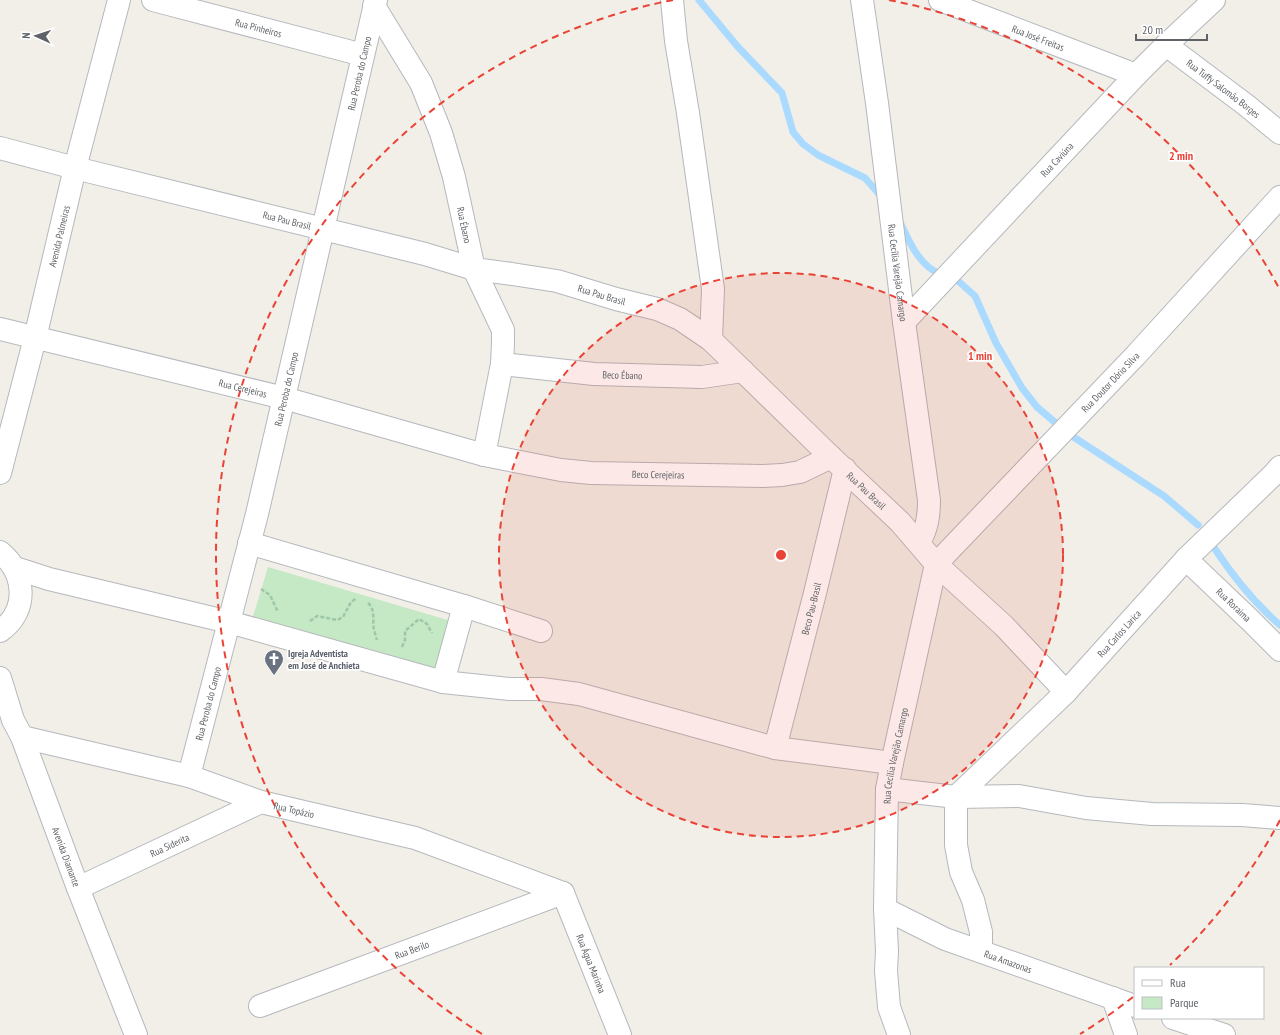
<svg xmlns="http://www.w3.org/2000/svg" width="1280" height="1035" font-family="'PT Sans Narrow',sans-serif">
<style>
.green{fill:#c5e8c5}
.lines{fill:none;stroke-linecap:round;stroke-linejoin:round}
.stream{stroke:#aadaff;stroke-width:7}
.minor-casing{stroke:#b5b8bc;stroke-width:24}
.path{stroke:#9cc7a9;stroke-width:2.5;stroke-dasharray:4 2;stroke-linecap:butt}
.minor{stroke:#fff;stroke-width:22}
.ring{fill:none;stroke:#ea4335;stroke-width:2;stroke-dasharray:7 5}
.labels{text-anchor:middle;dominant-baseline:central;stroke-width:3.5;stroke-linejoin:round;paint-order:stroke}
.street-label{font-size:10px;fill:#5f6368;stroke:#fff}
.worship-label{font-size:10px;font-weight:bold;fill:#5b616d;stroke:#fff;text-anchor:start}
.centre{fill:#ea4335;stroke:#fff;stroke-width:2}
.ring-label{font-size:12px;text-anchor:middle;font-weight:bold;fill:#ea4335;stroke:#fff;stroke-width:3.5;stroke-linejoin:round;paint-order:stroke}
</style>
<rect width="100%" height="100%" fill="#f1efe8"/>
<!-- green -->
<path class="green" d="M268,567l183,54 -16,53 -183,-54z"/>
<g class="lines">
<!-- stream -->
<path class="stream" d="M699,0l39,47 44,46 11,39 10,12 15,11 47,23 15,17
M900,222c10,21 19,44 42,53
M957,280l18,16 21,47 26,45 15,19 21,18
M1072,436l92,60 34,29
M1213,546c19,29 40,56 67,79"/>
<defs>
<g id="minor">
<path id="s1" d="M153,0l210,55"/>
<path d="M672,0l4,41 12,72 25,176 -2,51"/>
<path id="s2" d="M862,0l15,103 27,219 25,178c0,17 -2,28 -10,43"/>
<path id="s3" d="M940,0l196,75"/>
<path id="s4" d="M374,6l47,77 20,50 13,44 20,92 29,61v13l-1,21 -18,91"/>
<path id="s5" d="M1166,45l80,60 34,28"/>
<path id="s6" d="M0,148l75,20 350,86 49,15 38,5 45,7 59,18 41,10 23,10 31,21 120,117 69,65 36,42 68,62 62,66"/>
<path id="s7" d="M904,322l232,-247 30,-30 48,-45"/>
<path id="s8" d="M0,329l284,69 200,57 77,15 30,3 172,3 19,-1 18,-3 31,-15"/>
<path id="s9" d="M502,364l92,10 108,3 41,-6"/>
<path id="s10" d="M0,473l35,-135 40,-170 44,-168"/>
<path d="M249,543l215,63 77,25"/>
<path d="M0,552c26,21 29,59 0,79"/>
<path id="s11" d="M1186,559l65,62 29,29"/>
<path d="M15,568l34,11 180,43 214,60 67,7h31l38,5 196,54 117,15"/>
<path id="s12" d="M0,678l13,42 9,17 56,151 58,147"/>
<path d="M443,682l21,-76"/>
<path id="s13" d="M22,737l167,39 72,26 154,36 148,55"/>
<path id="s14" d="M775,748l40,-155 30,-124"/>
<path id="s15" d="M189,776l68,-262 119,-514"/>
<path d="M887,789l69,8 63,-1 67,12 66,6 90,1 38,3"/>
<path id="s16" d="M956,797l110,-105 120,-133 87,-84 7,-8"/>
<path d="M956,797v48l5,27 12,28 8,32v19"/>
<path id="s17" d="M78,888l183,-86"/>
<path id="s18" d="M563,893l57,142"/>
<path id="s19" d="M885,909l60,30 190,67"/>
<path d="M1113,998l13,37"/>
<path id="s20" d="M260,1006l303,-113"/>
<path d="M1173,1018l51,17"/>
<path id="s21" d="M899,1035l-10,-28 -3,-36 1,-20 -2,-42 2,-120 5,-26 44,-199 200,-209 144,-158"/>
</g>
</defs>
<!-- minor casing -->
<use href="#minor" class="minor-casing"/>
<!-- path -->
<path class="path" d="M261,589l9,6 8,17
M368,603c8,7 4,18 6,27 1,3 2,7 3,10
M310,621l7,-5 20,4 6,-3 8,-15 6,-4
M402,647l3,-7v-9l14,-12 8,5 5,9"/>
<!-- minor -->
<use href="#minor" class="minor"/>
</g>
<!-- distance rings -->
<circle cx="781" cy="555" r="282" fill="#ea4335" fill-opacity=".12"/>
<g class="ring">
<circle cx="781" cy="555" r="282"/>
<path d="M1280 820A565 565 0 0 1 1170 965M1133 997A565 565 0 0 1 1080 1034M482 1034A565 565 0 0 1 673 0M889 0A565 565 0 0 1 1280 290"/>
</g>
<!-- icons -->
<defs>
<symbol id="church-pin" viewBox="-11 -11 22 30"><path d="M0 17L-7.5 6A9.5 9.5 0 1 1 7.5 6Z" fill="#6b7280" stroke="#fff"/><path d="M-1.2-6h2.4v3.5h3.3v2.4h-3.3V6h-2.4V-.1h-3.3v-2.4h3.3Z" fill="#fff"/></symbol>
</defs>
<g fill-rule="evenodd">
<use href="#church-pin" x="263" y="648" width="22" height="30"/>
</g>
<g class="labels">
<!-- street labels -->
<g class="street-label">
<text stroke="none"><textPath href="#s1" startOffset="109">Rua Pinheiros</textPath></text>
<text stroke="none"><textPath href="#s3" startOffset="105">Rua José Freitas</textPath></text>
<text stroke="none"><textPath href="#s15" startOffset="723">Rua Peroba do Campo</textPath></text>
<text stroke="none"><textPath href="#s5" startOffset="72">Rua Tuffy Salomão Borges</textPath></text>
<text stroke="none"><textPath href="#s7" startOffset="223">Rua Caviúna</textPath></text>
<text stroke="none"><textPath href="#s6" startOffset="296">Rua Pau Brasil</textPath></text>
<text stroke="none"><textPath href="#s4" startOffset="239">Rua Ébano</textPath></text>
<text stroke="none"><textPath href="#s10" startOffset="244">Avenida Palmeiras</textPath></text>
<text stroke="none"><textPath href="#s2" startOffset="275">Rua Cecília Varejão Camargo</textPath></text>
<text stroke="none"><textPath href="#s6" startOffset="620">Rua Pau Brasil</textPath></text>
<text stroke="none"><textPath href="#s9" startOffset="121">Beco Ébano</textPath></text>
<text stroke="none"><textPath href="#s21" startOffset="730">Rua Doutor Dório Silva</textPath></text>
<text stroke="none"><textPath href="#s8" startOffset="250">Rua Cerejeiras</textPath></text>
<text stroke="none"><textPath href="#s15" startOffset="399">Rua Peroba do Campo</textPath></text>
<text stroke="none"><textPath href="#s8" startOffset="676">Beco Cerejeiras</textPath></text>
<text stroke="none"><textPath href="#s6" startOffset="956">Rua Pau Brasil</textPath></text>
<text stroke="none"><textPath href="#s11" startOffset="66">Rua Roraima</textPath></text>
<text stroke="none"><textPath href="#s14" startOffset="144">Beco Pau-Brasil</textPath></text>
<text stroke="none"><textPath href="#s16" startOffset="231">Rua Carlos Larica</textPath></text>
<text stroke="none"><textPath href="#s15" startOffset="75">Rua Peroba do Campo</textPath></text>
<text stroke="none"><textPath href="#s21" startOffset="282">Rua Cecília Varejão Camargo</textPath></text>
<text stroke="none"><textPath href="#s13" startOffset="282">Rua Topázio</textPath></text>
<text stroke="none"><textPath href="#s17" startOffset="101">Rua Siderita</textPath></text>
<text stroke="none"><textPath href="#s12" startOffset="191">Avenida Diamante</textPath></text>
<text stroke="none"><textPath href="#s20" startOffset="162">Rua Berilo</textPath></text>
<text stroke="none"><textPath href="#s19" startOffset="134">Rua Amazonas</textPath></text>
<text stroke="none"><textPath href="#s18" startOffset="76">Rua Água Marinha</textPath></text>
</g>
<!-- worship labels -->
<g class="worship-label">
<text x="288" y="653">Igreja Adventista<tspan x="288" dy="12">em José de Anchieta</tspan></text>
</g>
</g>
<circle cx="781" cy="555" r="6" class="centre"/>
<g class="ring-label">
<text x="1181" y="160">2 min</text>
<text x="980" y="360">1 min</text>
</g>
<!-- legend -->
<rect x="1134" y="967" width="130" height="52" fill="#ffffff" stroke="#bfc1c3"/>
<rect x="1142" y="980" width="20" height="6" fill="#ffffff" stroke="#bfc1c3"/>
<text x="1170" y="987" font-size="12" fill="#5f6368">Rua</text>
<rect x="1142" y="997" width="20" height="12" fill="#c5e8c5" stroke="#bfc1c3"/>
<text x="1170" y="1007" font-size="12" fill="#5f6368">Parque</text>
<!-- north arrow -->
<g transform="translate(36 36) rotate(273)" stroke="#ffffff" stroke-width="3" paint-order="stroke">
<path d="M0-3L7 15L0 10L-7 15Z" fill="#5f6368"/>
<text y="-6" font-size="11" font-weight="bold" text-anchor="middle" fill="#5f6368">N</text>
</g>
<!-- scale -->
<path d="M1136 34v6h71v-6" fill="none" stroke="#5f6368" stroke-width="2"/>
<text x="1142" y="34" font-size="12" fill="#5f6368" stroke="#ffffff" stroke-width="3" paint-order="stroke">20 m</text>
</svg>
